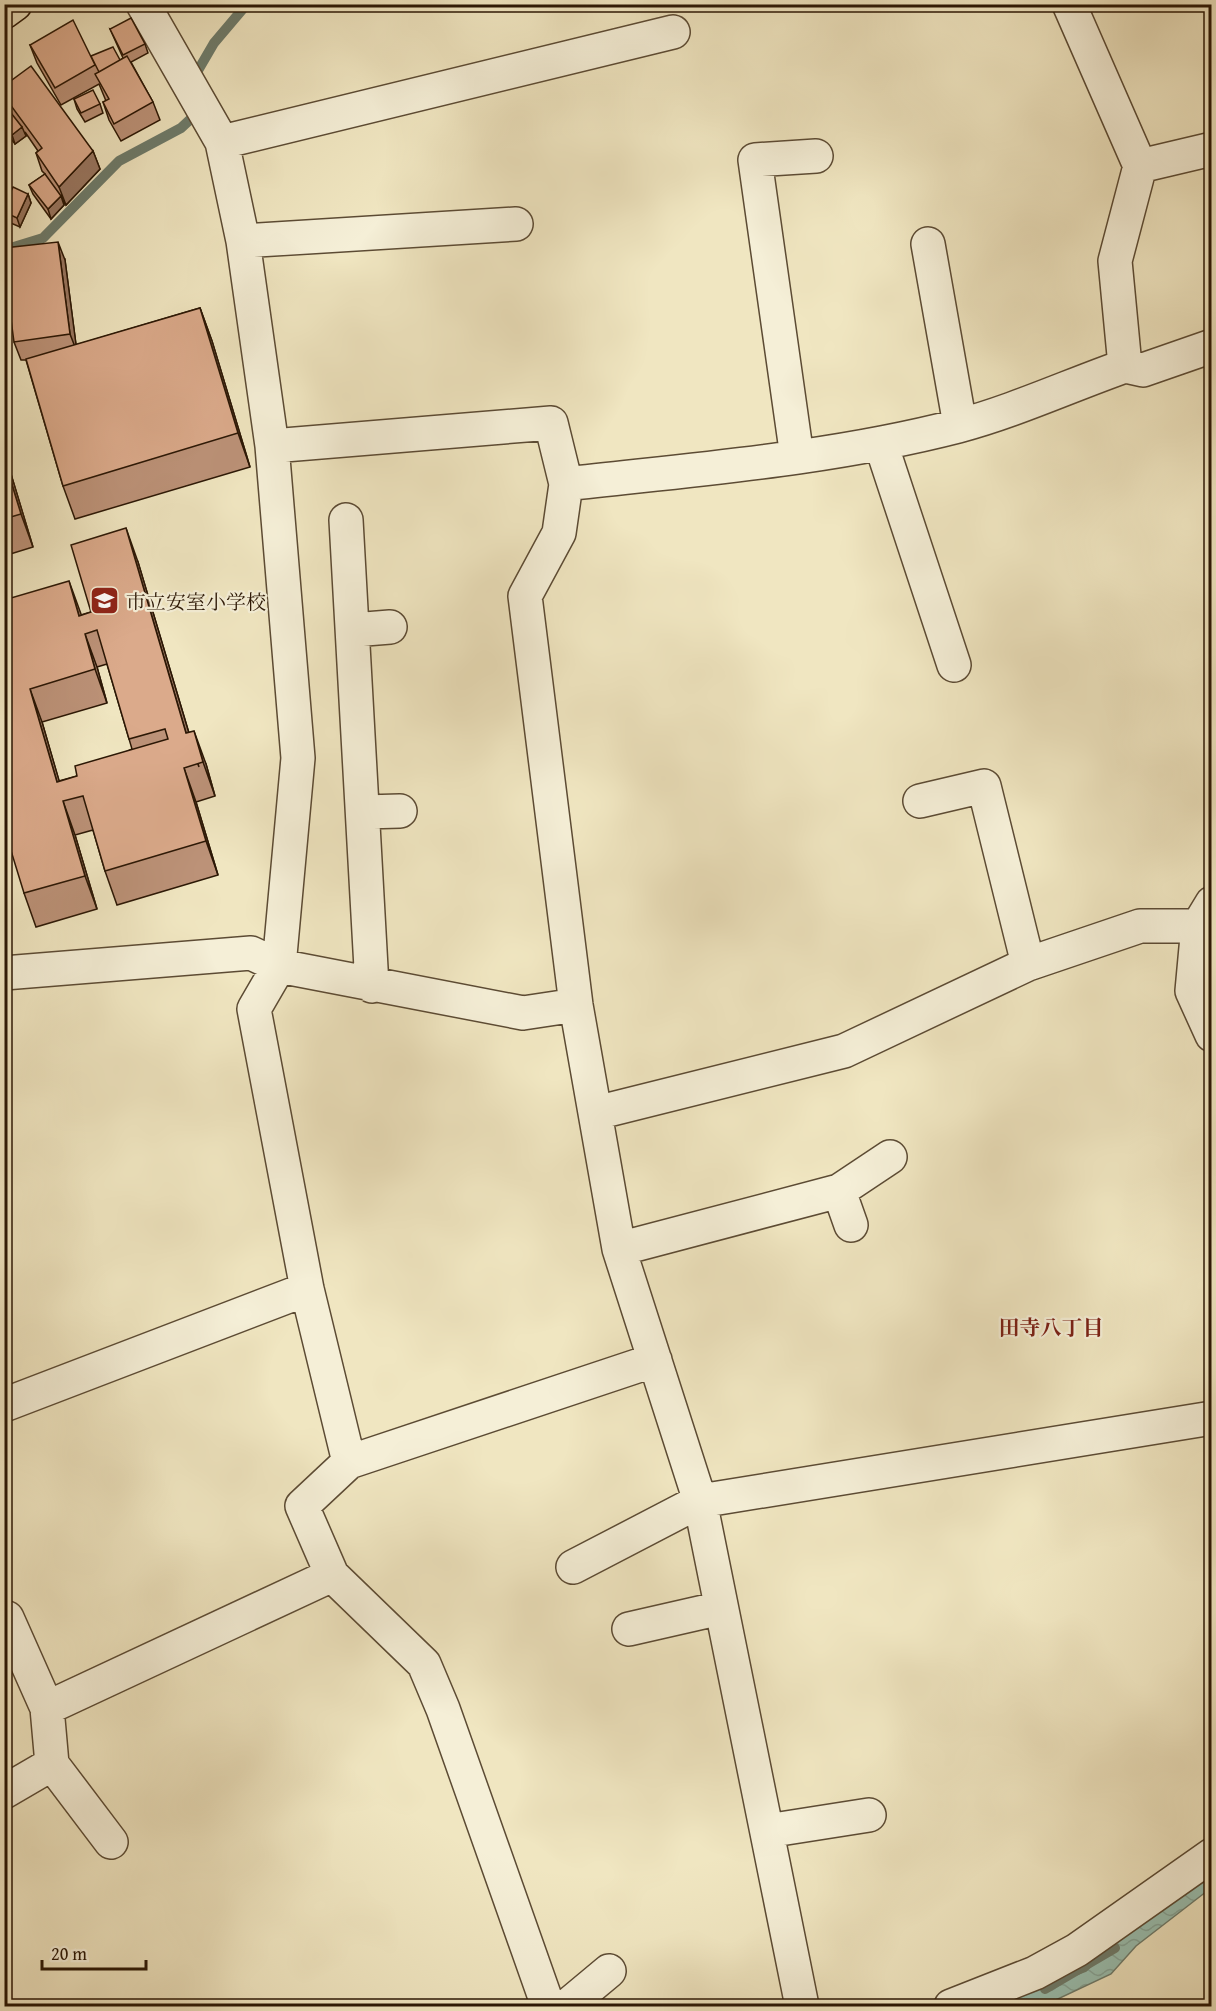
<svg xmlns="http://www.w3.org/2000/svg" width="1216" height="2011" font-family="'Gentium Book Plus','Noto Serif JP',serif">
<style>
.water{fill:url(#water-waves);stroke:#6e7c6c;stroke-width:1.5}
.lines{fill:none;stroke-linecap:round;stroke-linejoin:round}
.stream{stroke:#6e7c6c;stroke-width:10}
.street-casing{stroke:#5c4b34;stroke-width:36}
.primary-casing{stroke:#2b1705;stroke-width:36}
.street{stroke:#f5efd7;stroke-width:33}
.primary{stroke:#f0e6c1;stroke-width:33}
.wall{fill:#bc9278;stroke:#2b1705;stroke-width:1.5;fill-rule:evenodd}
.shaded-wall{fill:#997761;stroke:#2b1705;stroke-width:1.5}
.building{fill:#dbaa8b;stroke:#2b1705;stroke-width:1.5;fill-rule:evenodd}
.labels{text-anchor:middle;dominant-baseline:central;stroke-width:4.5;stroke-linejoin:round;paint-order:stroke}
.poi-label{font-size:20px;fill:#2b1705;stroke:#f5efd7;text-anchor:start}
.neighbourhood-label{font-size:21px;font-weight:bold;fill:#7a1f14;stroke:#f5efd7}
</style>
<defs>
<pattern id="water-waves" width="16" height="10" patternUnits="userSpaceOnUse" patternTransform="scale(1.5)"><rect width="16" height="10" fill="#9ac0b1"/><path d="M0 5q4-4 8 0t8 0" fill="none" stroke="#85a497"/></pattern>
</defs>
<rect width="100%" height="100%" fill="#f0e6c1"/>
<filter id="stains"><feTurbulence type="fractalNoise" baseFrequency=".00333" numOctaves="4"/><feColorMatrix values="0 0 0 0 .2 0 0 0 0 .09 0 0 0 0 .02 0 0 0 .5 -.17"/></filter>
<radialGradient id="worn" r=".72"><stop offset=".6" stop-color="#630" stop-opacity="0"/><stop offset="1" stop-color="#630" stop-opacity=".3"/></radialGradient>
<!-- water -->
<path class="water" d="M1211,1872v16l-75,58 -25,28 -68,32h-48l91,-35 33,-31z"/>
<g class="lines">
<!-- stream -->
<path class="stream" d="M193,79l21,-36 33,-39
M4,250l39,-12 76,-77 62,-33 14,-13 -4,-6
M1045,1989l70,-41"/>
<defs>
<path id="street" d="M143,4l79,138 21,99 29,205
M1069,4l71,162 -25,95 10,105
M222,142l451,-110
M1140,166l72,-17
M243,241l273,-17
M928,244l32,181
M881,444l73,221
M797,457l-42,-297 61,-4
M566,484c131,-15 264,-25 392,-58 54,-14 113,-41 167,-60l18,4 69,-24
M346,520l26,466
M353,630l37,-3
M920,801l64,-15 44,178
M364,812l36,-1
M1212,903l-14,23 -6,65 20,44
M4,973l247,-20 28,13 244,47 53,-8
M596,1113l248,-62 184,-87 112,-38h58
M839,1191l12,34
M619,1249l220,-58 51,-34
M4,1405l303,-116
M349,1462l306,-102
M573,1567l127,-66 512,-83
M629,1629l92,-21
M47,1708l285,-133
M52,1764l59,78
M4,1792l48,-28 -5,-56 -40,-90
M767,1831l102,-16
M548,2006l-105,-297 -19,-45 -92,-89 -30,-69 47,-44 -42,-173 -53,-280 25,-43 19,-208 -26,-312 279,-23 15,61 -7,49 -34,63 51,409 43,244 81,252 102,505
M567,2006l42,-35
M951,2006l84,-33 42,-23 135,-95"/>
<path id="primary" d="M4,12l11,-8"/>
</defs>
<!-- street casing -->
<use href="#street" class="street-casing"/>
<!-- primary casing -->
<use href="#primary" class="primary-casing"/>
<!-- street -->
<use href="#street" class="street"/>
<!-- primary -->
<use href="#primary" class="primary"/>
</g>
<!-- wall -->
<path class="wall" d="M110,29l35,15 3,9 -17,9 22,40 7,18 -39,21 -12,-21 -6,-18 3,-1 -7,-17 -38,21 -24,-42 -7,-18 62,12 28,3 3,-2z
M8,83l85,68 7,18 -34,36 -4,-6 2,6 -13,14 -18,-25 -4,-9 16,-11 -3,-3 -6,-18 2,-2 -13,-19 1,4 -11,8 -11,-14 1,-27 3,5 -4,-10v-5l6,-5z
M74,99l26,5 3,9 -18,9 -8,-13z
M28,194l3,9 -11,24 -14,-6 -2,-5v-9z
M65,260l11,85 124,-37 12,33 38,126 -175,52 -12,-33 -37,-126h-5l-7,-18z
M4,451l29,96 -29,9z
M138,562l51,171 17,31 9,32 -19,6 22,73 -101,30 -12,-34 -12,-41 -18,5 22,74 -61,18 -12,-34 -19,-293 76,15 10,-3zM107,664l25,85 -55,27 -18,5 -17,-59 65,-19 -10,-36z"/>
<!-- shaded-wall -->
<path class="shaded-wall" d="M22,127l4,9 -11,8 -3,-9z
M93,151l7,18 -34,36 -7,-18z
M28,194l3,9 -11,24 -3,-9z
M61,196l3,9 -13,14 -3,-10z
M58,242l7,18 12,92 -7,-18z
M200,308l12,33 38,126 -12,-34z
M4,451l29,96 -12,-33 -17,-55z
M126,528l12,34 61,205 -13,-34z
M69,581l12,33 6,19 -8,-17z
M85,634l12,33 10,36 -12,-34z
M30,689l12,33 23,79 -8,-19z
M194,731l12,33 9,32 -12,-34z
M184,768l12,34 22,73 -12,-34z
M63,801l12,34 22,74 -12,-33z"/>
<!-- building -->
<path class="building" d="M131,18l14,26 -22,11 -13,-26z
M73,20l22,45 -40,23 -25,-43z
M113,47l7,13 -21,12 -8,-16z
M127,56l26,46 -39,22 -11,-22 6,-3 -14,-25z
M31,66l62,85 -34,36 -23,-34 6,-5 -38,-52v-3l7,-6 -3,-4z
M93,90l7,14 -19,9 -7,-14z
M4,104l18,23 -10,8 -8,-10z
M45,174l16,22 -13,13 -19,-24z
M13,187l15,7 -11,24 -13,-6v-5z
M58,242l12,92 -56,8 -10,-75v-19z
M200,308l38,125 -175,53 -37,-127z
M4,459l17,55 -17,5z
M126,528l60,205 8,-2 9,31 -19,6 22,73 -101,30 -22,-75 -20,5 22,75 -61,17 -20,-65v-228l65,-19 10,35 12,-4 -20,-67zM97,630l32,109 36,-10 3,10 -93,27 2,10 -20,6 -27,-93 65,-20 -10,-35z"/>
<!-- icons -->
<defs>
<symbol id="school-square" viewBox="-11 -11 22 22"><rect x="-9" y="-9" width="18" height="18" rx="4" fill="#8f2418" stroke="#f5efd7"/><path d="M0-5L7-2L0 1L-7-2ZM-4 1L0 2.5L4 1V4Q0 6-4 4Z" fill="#fff"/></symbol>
</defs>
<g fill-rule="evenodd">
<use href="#school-square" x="88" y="584" width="33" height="33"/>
</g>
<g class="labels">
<!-- poi labels -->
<g class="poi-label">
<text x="126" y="601">市立安室小学校</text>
</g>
<!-- neighbourhood labels -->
<g class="neighbourhood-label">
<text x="1051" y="1327">田寺八丁目</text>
</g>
</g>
<!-- margin -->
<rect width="1216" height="2011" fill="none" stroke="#f0e6c1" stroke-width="24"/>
<rect x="6" y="6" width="1204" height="1999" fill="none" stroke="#2b1705" stroke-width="3"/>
<rect x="12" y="12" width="1192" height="1987" fill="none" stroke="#2b1705" stroke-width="1.5"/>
<!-- scale -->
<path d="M42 1960v9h104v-9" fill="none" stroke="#2b1705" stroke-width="3"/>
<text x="51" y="1960" font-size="18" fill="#2b1705" stroke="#f5efd7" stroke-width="4.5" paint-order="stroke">20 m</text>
<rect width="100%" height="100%" filter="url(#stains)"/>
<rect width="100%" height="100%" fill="url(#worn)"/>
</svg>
